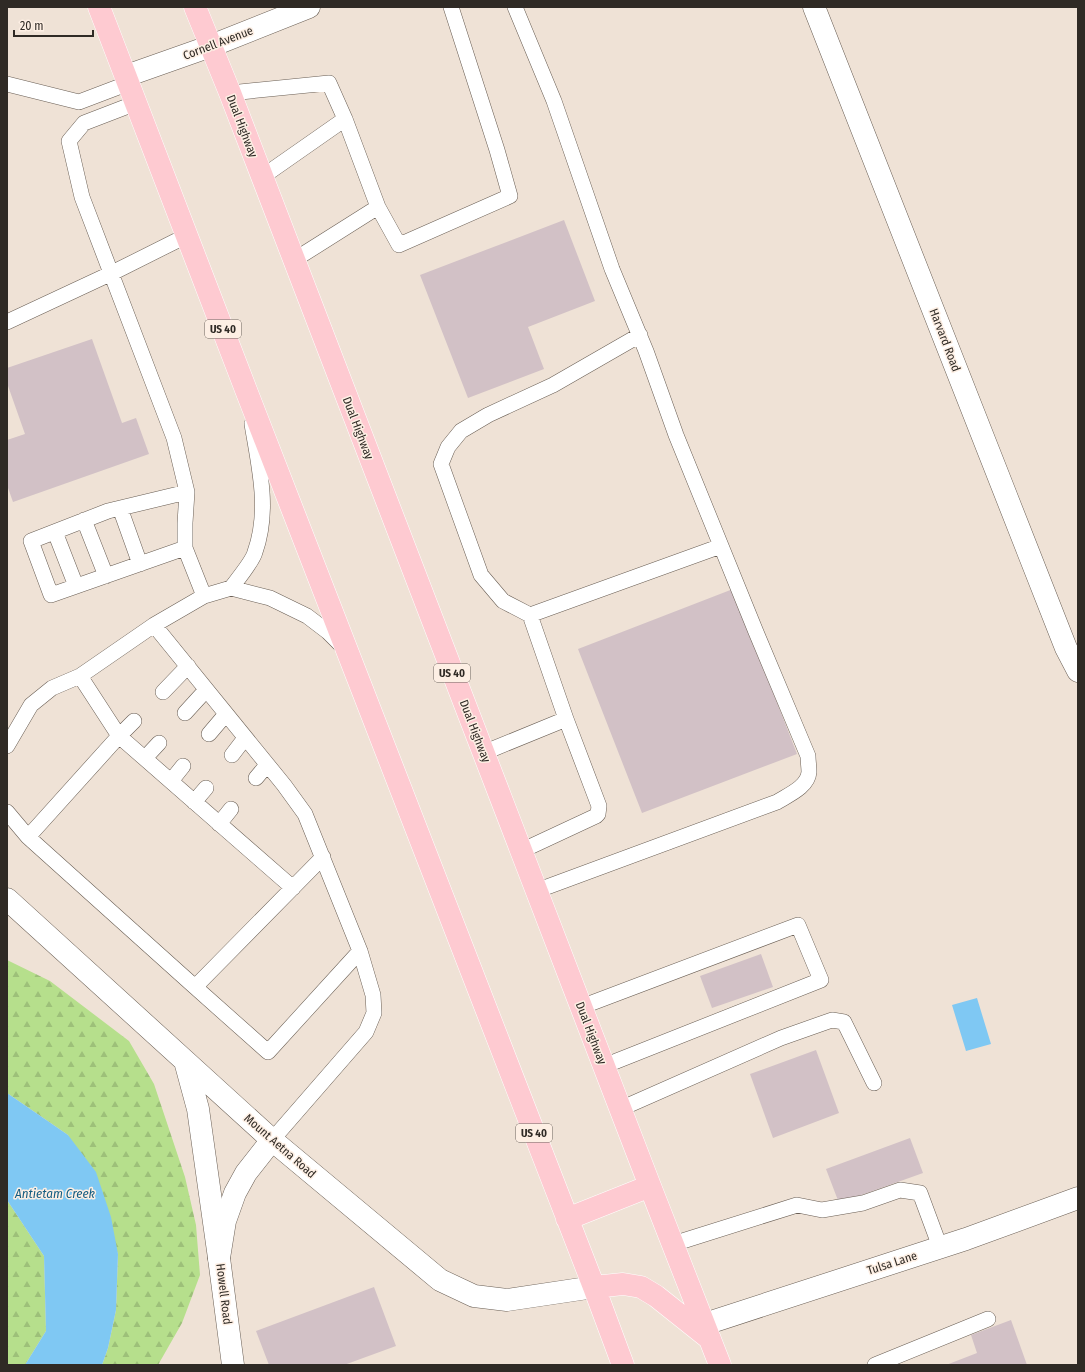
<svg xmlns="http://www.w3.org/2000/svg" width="1085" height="1372" font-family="'Fira Sans Condensed',sans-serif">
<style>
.forest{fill:url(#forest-firs)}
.water{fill:#7fc8f3}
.building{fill:#d2c1c6}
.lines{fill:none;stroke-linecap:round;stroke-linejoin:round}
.lane-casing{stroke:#695e54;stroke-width:16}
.street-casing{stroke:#695e54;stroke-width:23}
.secondary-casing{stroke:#695e54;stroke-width:23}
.primary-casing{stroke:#fff;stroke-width:23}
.lane{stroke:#fff;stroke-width:15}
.street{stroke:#fff;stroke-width:22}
.secondary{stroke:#fff;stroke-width:22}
.primary{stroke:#fecad1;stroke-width:22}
.labels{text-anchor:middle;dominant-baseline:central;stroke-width:3;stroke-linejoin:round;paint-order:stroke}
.shield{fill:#fdefe4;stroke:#6d655e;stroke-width:1}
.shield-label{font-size:11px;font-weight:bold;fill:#2f2a25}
.street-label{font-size:12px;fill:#2f2a25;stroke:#fdefe4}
.water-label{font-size:13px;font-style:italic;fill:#145d82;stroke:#fdefe4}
</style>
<defs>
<pattern id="forest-firs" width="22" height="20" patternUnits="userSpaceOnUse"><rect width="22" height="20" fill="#b6df8c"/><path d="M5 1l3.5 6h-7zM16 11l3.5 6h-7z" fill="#9dc079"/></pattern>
</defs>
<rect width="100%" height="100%" fill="#efe2d6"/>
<!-- forest -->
<path class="forest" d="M7,960l43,21 79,60 25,43 31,93 11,48 4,50 -18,48 -24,42h-56l6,-17 8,-38 2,-56 -50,-119 -61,-42z
M7,1200l37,56 2,75 -21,34h-18z"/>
<!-- water -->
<path class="water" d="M977,998l14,46 -25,7 -14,-46z
M7,1093l61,42 28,37 15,45 7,37 -2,56 -8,38 -6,17h-77l21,-34 -2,-75 -37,-56z"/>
<!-- building -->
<path class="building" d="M564,220l31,81 -67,26 16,42 -76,29 -48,-123z
M92,339l30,84 14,-5 13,36 -136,48 -6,-17v-45l18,-6 -18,-51v-15z
M733,589l64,165 -155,59 -64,-164z
M761,954l12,33 -61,21 -12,-32z
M816,1050l23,63 -66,25 -23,-64z
M910,1138l13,35 -84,30 -13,-34z
M374,1287l22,59 -52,19h-75l-13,-34z
M1011,1320l16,45h-81l31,-12 -6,-18z"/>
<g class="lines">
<defs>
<path id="lane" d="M515,7l39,94 58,168 34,82 30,84 80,197 52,124c0,5 1,11 1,16 -1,15 -21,23 -32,30l-241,89
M7,84l72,18 50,-19
M230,93l99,-10 16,36 33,88 21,38 111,-49 -13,-46 -46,-143
M136,103l-52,20 -15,18 13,56 92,241 13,54 -2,31v25l19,48
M262,177l83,-58
M294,260l84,-53
M7,322l105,-49 74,-37
M120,508l20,56
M84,520l22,56
M55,532l21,54
M185,548l-134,47 -20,-54 77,-30 79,-19
M231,588c6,-8 22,-27 24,-36 15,-42 4,-85 -3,-128
M530,615l-27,-14 -22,-26 -40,-111 7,-17 13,-16 27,-16 65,-30 87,-50
M154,625l130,160 21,29 55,137 13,44 1,18 -8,19 -94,108
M163,692l25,-26
M185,713l21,-23
M134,721l-15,15 -39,-60 74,-51 50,-29 27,-8 39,10 37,18 21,16 14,14
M209,734l17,-20
M7,746l24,-41 21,-17 28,-12
M483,753l83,-34
M232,755l13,-17
M145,758l14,-15
M256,778l11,-13
M171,781l12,-15
M194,802l12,-14
M7,812l21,25 167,150
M219,824l12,-15
M28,837l91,-101 174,152
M521,851l75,-35 2,-2 1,-8 -33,-87 -36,-104 191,-69
M323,857l-128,130 73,65 92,-101
M581,1007l217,-82 23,55 -217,86
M620,1109l161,-71 51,-18 12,2 30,61
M673,1244l124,-39 25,5 41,-7 37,-13 20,3 20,54
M875,1365l113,-46"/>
<path id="street" d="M814,7l252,641 12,23
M126,76l85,-30 98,-39
M705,1324l261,-85 112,-41
M233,1365l-14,-107 6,-37 10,-28 11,-20 26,-33"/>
<path id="secondary" d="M7,899l265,241 168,140 34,16 33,4 87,-13
M185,1061l13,48 21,149"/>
<path id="primary" d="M99,7l147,383 348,897 29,78
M195,7l35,86 420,1093 70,179
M567,1219l83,-33
M594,1287l29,-3 18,3 15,9 54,43"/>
</defs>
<!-- lane casing -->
<use href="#lane" class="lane-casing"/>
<!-- street casing -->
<use href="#street" class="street-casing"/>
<!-- secondary casing -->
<use href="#secondary" class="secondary-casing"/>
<!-- primary casing -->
<use href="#primary" class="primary-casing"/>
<!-- lane -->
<use href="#lane" class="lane"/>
<!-- street -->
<use href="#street" class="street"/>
<!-- secondary -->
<use href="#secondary" class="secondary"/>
<!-- primary -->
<use href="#primary" class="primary"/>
</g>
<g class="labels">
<!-- shield labels -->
<g class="shield">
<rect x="205" y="320" width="36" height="18" rx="3"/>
<rect x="434" y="664" width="36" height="18" rx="3"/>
<rect x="516" y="1124" width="36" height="18" rx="3"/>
</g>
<g class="shield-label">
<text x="223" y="329">US 40</text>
<text x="452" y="673">US 40</text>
<text x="534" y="1133">US 40</text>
</g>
<!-- street labels -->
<g class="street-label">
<text transform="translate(218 43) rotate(-21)">Cornell Avenue</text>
<text transform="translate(242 126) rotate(69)">Dual Highway</text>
<text transform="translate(945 340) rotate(69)">Harvard Road</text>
<text transform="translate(358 428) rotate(69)">Dual Highway</text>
<text transform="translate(475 731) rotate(69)">Dual Highway</text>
<text transform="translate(591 1033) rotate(69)">Dual Highway</text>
<text transform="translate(280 1146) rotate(41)">Mount Aetna Road</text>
<text transform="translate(892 1263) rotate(-18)">Tulsa Lane</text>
<text transform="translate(224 1294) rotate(83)">Howell Road</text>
</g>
<!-- water labels -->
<g class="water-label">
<text x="55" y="1193">Antietam Creek</text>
</g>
</g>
<!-- border -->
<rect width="1085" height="1372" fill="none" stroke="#2f2a25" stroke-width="16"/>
<!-- scale -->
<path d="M14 30v6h79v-6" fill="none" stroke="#2f2a25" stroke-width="2"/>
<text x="20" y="30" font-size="12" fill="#2f2a25" stroke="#fdefe4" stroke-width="3" paint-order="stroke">20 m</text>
</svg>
